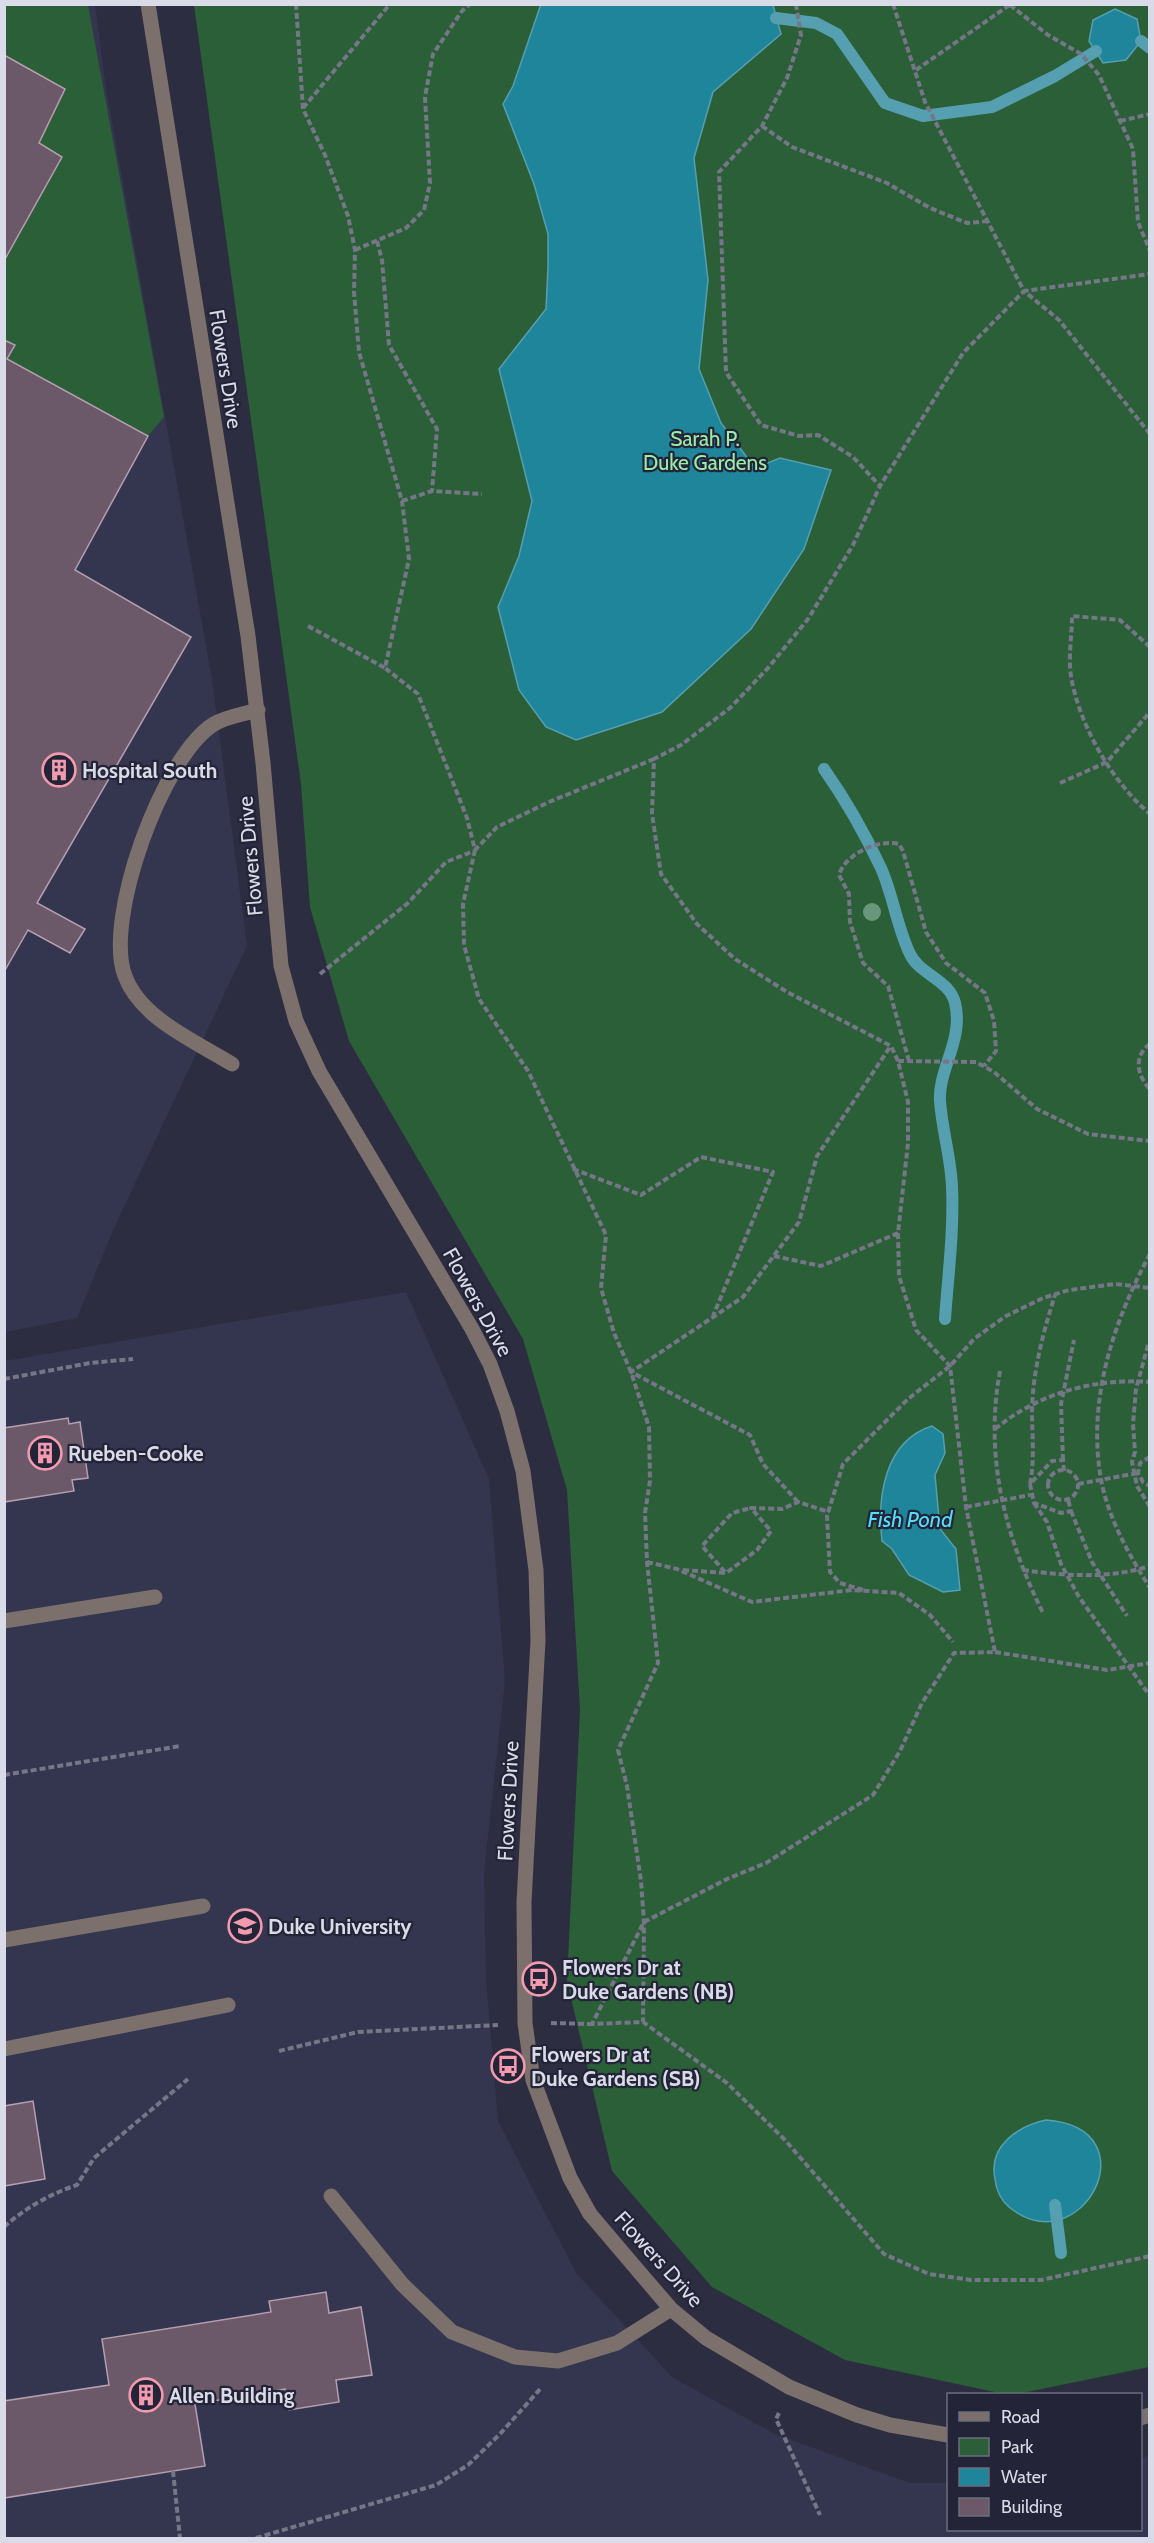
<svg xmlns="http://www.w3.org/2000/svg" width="1154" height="2543" font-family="Cabin,sans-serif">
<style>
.built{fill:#34354f}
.green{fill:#2b5f37}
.water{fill:#1e859a;stroke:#569fb1;stroke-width:1.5}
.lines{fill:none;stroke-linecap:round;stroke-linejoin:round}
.stream{stroke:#569fb1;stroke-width:12}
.building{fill:#6b5868;stroke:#b59fb1;stroke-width:1.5}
.path{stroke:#757687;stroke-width:4;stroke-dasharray:6 3;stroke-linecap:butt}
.minor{stroke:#7c706c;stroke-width:15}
.tree{fill:#69977a}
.labels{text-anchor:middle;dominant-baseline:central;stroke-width:4.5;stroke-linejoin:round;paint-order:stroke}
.street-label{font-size:21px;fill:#dadbe8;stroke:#232437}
.park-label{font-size:21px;fill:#9aeda9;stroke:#232437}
.poi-label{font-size:21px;font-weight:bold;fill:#dadbe8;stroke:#232437;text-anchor:start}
.water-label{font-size:22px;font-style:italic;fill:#54ddfb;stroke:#232437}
</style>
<rect width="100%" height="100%" fill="#2d2d41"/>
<!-- built -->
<path class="built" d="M5,5h90l11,83 106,591 35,267 -133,282 -37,90 -72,14z
M406,1292l83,187 16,202 -21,191 2,107 12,142 78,152 96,104 103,57 135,49h38v47h192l1,-71 8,-4v83h-1144v-1177z"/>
<!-- green -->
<path class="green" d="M5,5h83l76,412 -16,19 -141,-77 8,-14 -10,-5v-79l57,-104 -23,-14 -34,-88z
M194,5h955v2362l-132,27h-13l-159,-34 -133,-73 -100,-116 -45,-190 13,-271 -13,-220 -44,-151 -174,-298 -39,-134 -9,-123z"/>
<!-- water -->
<path class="water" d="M541,4l232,1 8,29 -68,58 -19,66 14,122 -9,89 22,54 34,45 25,-10 51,12 -27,79 -53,80 -89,83 -86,28 -30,-13 -27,-37 -21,-83 21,-51 13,-55 -33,-132 47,-60 2,-42v-33l-14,-50 -31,-80 10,-18z
M1115,9l22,10 4,22 -15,19 -23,3 -14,-22 4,-21z
M932,1426l11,8 2,19 -10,22 5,54 16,20 4,41 -17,2 -34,-17 -17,-26 -10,-8c-5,-43 2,-100 50,-115z
M1046,2120c108,8 35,146 -37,87 -8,-7 -13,-18 -14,-28 -7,-33 23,-53 51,-59z"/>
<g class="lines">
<!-- stream -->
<path class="stream" d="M776,18l40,5 21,11 48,69 38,13 69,-9 63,-31 41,-25
M1141,41l9,7
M824,769c21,30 41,65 57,99 12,27 16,59 29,86 9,20 40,26 45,49 9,37 -17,66 -15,98 2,29 11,57 12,86 2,44 -4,89 -7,132
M1055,2205l6,48"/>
</g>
<!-- building -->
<path class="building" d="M4,55l61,34 -26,54 23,14 -58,104z
M4,340l11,5 -8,14 141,77 -73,134 116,67 -154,266 48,26 -15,24 -42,-23 -24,42z
M68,1418l1,6 11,-2 8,56 -16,2 2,11 -70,11v-74z
M33,2101l12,78 -41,7v-80z
M326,2292l3,21 32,-6 11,68 -36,5 3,22 -50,8 -4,-21 -90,15 10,62 -201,32v-97l105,-16 -7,-46 169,-27 -2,-11z"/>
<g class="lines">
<!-- path -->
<path class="path" d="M296,4l7,105 22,46 23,61 7,34 -1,42 5,60 43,149 7,58 -24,109 33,26 49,124 8,32 22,-23 52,-25 105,-43
M796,4l5,31 -14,43 -25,48 -43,46 7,200 35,53 38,11 19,-1 35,22 27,29
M893,4l32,98 99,189 126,-17
M1010,5l38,30 33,19 18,21 34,74 5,73 12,29
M916,70l95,-66
M303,108l87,-104
M1120,121l30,-7
M762,126l30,21 95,36 43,25 37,15 22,-2
M377,241l5,19 7,85 48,84 -5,62
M355,250l51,-22 18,-18 6,-27 -5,-86 8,-43 29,-43 8,-7
M1150,434l-91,-114 -35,-29 -61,62 -83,133 -27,59 -45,74 -40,49 -38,40 -49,37 -27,14 -2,55 9,60 36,50 38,35 52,33 104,54 7,15 10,41v41l-10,90 1,43 17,54 34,36 16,141 29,145 -41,1 -32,50 -22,48 -27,44 -107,68 -39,16 -83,43 -52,102 51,-2 84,61 58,57 99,114 45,20 42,6h70l109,-24
M402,501l30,-10 50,3
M308,626l77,42
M1150,647l-30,-27 -48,-4c0,19 -4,41 -1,60 8,49 41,106 79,138
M1060,783l47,-21 43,-50
M475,850l-12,54 1,41 15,54 49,72 78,164 -5,53 13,45 17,39 18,55 1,54 -5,32 2,49 11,101 -40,87 9,36 14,95 3,41 -1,100
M320,974l88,-71 38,-41 28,-11
M1150,1044c-17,12 -13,32 0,45
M898,1061l78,1 18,10 43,37 51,25 62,7
M909,1061l-21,-75 -25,-23 -13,-41 -1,-28 -10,-19c6,-21 39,-36 60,-31l4,7 23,81 20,31 39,30 9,28 2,30 -12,15
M573,1169l68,26 60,-38 72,15 -60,144
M1150,1254c-37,68 -63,147 -49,225 7,39 28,76 49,109
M774,1256l47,10 77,-33
M1148,1345l-12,44 -3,35 2,28 -3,10 5,24 13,21
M1000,1371c-16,86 5,165 43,242
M4,1379l86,-16 43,-4
M995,1429c44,-36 99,-51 155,-47
M1150,1457l-10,6 -2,10 5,9 7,4
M1063,1460l-2,-56 13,-64
M1048 1485a15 15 0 1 1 30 0a15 15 0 1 1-30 0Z
M1064,1471l-1,-11 -11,1 -22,23 4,19 27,10 10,-2 -3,-12
M1030,1484c5,-25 2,-48 2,-74 1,-40 11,-77 23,-115
M1078,1484l60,-11
M798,1502l-35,-38 -13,-29 -119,-63 112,-75 56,-75 18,-66 73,-109
M1034,1503l13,19 14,42 18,33 71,99
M966,1507l64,-12
M1071,1511l21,51 35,54
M647,1562l30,7 75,33 100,-12 47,3 31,22 23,27
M683,1570l43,3 31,-23 14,-19 -20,-23 31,1 16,-7 31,10
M1023,1570c41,6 87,9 127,-4
M725,1572l-23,-26 30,-33 19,-5
M863,1590l-23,-7 -10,-11 -3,-56 16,-52 65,-65 42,-33 24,-27 32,-23 37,-18 26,-8 46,-6 35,4
M995,1652l112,18 43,-7
M4,1775l176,-29
M551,2023l41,1
M279,2051l79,-19 140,-7
M4,2227c21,-19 46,-33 73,-42l17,-27 94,-79
M779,2413l-3,6 44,96
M173,2471l7,67
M256,2538l180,-53 32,-20 32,-31 41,-46"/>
<!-- minor -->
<path class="minor" d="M148,4l100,632 15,127 18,203 15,55 23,50 153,258 18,35 17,47 16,60 13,99 2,70 -14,262 1,121 8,57 37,98 20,36 45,53 36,42 35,29 83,49 68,28 33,10 58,10
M232,1064c-37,-23 -91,-45 -107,-88 -22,-56 38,-221 89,-252 12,-7 30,-10 44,-14
M4,1621l151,-24
M4,1940l199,-34
M4,2049l224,-44
M331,2196l71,88 50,48 63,25 43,4 59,-18 54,-34
M1140,2418l10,-3"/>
</g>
<!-- trees -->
<circle class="tree" cx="872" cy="912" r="9"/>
<!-- icons -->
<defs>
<symbol id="building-ring" viewBox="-11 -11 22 22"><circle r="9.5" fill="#232437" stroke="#f29aae" stroke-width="1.5"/><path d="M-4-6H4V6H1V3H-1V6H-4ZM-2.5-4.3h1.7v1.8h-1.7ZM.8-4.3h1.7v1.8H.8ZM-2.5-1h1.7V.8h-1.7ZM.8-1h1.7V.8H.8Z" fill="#f29aae"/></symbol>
<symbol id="university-ring" viewBox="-11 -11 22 22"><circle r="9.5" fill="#232437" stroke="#f29aae" stroke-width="1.5"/><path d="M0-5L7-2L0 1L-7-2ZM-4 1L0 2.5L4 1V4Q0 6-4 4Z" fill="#f29aae"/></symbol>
<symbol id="bus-ring" viewBox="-11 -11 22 22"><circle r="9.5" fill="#232437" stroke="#f29aae" stroke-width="1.5"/><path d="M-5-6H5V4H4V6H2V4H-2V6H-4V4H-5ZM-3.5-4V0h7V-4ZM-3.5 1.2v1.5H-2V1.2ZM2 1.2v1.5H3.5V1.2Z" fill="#f29aae"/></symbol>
</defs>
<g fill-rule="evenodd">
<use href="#building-ring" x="40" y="751" width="38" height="38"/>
<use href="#building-ring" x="26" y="1434" width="38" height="38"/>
<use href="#university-ring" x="226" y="1907" width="38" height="38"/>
<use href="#bus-ring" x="520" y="1960" width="38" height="38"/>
<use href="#bus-ring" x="489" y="2047" width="38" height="38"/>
<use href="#building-ring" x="127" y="2376" width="38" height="38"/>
</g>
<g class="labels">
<!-- street labels -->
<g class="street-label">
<text transform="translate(226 369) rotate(81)">Flowers Drive</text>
<text transform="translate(250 856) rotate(-95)">Flowers Drive</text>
<text transform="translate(478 1302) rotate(61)">Flowers Drive</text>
<text transform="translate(508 1801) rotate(-87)">Flowers Drive</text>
<text transform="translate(659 2259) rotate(48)">Flowers Drive</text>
</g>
<!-- park labels -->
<g class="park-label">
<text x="705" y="438">Sarah P.<tspan x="705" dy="24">Duke Gardens</tspan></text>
</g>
<!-- poi labels -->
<g class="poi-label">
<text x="82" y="770">Hospital South</text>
<text x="68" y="1453">Rueben-Cooke</text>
<text x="268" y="1926">Duke University</text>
<text x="562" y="1967">Flowers Dr at<tspan x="562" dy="24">Duke Gardens (NB)</tspan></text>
<text x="531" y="2054">Flowers Dr at<tspan x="531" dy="24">Duke Gardens (SB)</tspan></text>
<text x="169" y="2395">Allen Building</text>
</g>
<!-- water labels -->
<g class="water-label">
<text x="910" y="1519">Fish Pond</text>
</g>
</g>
<!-- border -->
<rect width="1154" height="2543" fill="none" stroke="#dadbe8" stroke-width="12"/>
<!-- legend -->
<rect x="947" y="2393" width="195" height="138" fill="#232437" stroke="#6c6d7e" stroke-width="1.5"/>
<rect x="959" y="2412" width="30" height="9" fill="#7c706c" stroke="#6c6d7e" stroke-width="1.5"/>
<text x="1001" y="2423" font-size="18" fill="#dadbe8">Road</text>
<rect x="959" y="2438" width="30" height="18" fill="#2b5f37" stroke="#6c6d7e" stroke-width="1.5"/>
<text x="1001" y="2453" font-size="18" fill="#dadbe8">Park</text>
<rect x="959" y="2468" width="30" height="18" fill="#1e859a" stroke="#6c6d7e" stroke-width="1.5"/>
<text x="1001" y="2483" font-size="18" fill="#dadbe8">Water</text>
<rect x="959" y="2498" width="30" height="18" fill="#6b5868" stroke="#6c6d7e" stroke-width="1.5"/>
<text x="1001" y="2513" font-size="18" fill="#dadbe8">Building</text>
</svg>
